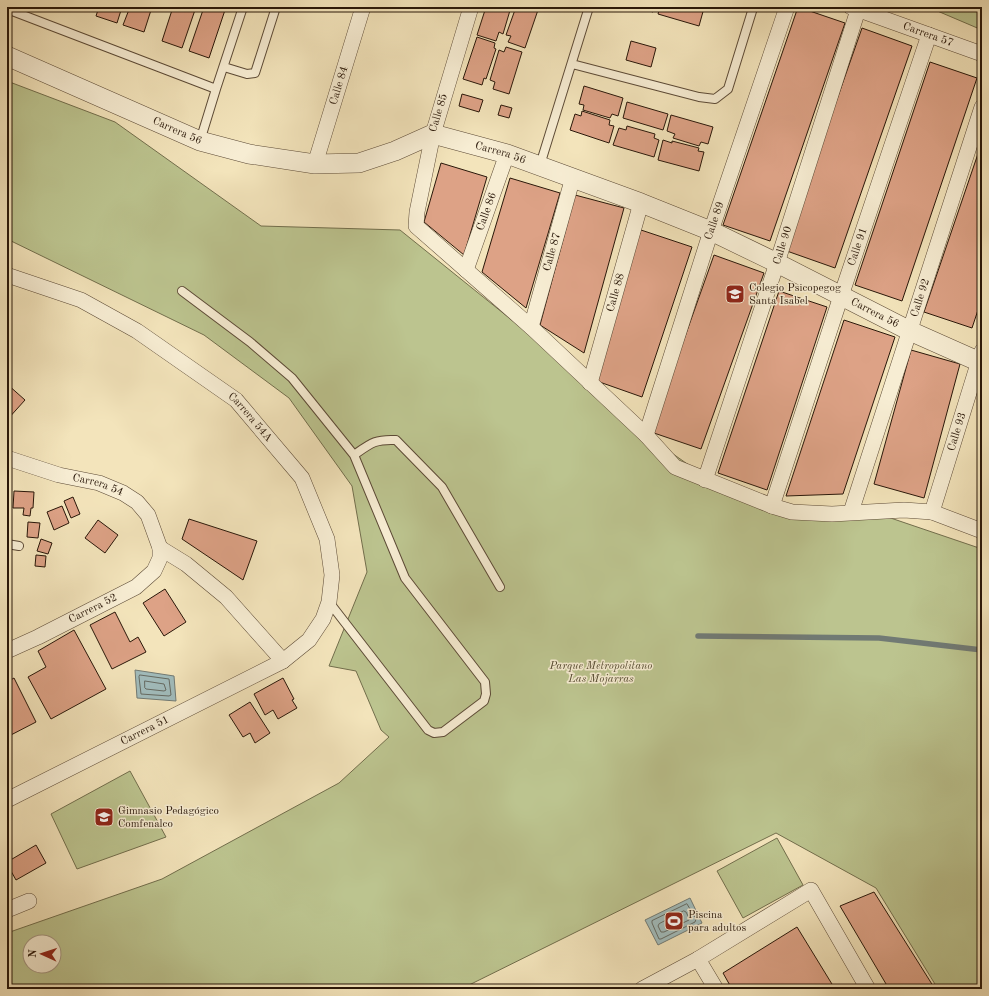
<svg xmlns="http://www.w3.org/2000/svg" width="989" height="996" font-family="'Old Standard TT',serif">
<style>
.green{fill:#bcc48f;stroke:#726e4c;fill-rule:evenodd}
.water{fill:#a1bcbc;stroke:#717a74}
.lines{fill:none;stroke-linecap:round;stroke-linejoin:round}
.shore{stroke:#656a62;stroke-width:1}
.stream{stroke:#717a74;stroke-width:5.5}
.building{fill:#dda286;stroke:#291709}
.service-casing{stroke:#5c4a36;stroke-width:10}
.minor-casing{stroke:#5c4a36;stroke-width:16}
.tertiary-casing{stroke:#5c4a36;stroke-width:20}
.service{stroke:#f7edd3;stroke-width:8}
.minor{stroke:#f7edd3;stroke-width:15}
.tertiary{stroke:#f7edd3;stroke-width:19}
.labels{text-anchor:middle;dominant-baseline:central;stroke-width:3;stroke-linejoin:round;paint-order:stroke}
.street-label{font-size:11px;fill:#291709;stroke:#f7edd3}
.poi-label{font-size:11px;fill:#291709;stroke:#f7edd3;text-anchor:start}
.park-label{font-size:11px;font-style:italic;fill:#554b31;stroke:#f7edd3}
</style>
<rect width="100%" height="100%" fill="#f3e4bb"/>
<filter id="stains"><feTurbulence type="fractalNoise" baseFrequency=".005" numOctaves="4"/><feColorMatrix values="0 0 0 0 .2 0 0 0 0 .09 0 0 0 0 .02 0 0 0 .5 -.17"/></filter>
<radialGradient id="worn" r=".72"><stop offset=".6" stop-color="#630" stop-opacity="0"/><stop offset="1" stop-color="#630" stop-opacity=".3"/></radialGradient>
<!-- green -->
<path class="green" d="M928,7h48l6,19v4z
M7,81l108,41 146,104 139,4 190,153 56,52 87,61 85,17 52,-2 112,38v440h-44l-62,-101 -100,-55 -315,156h-454v-56l155,-54 177,-96 50,-46 -8,-7 -25,-59 -27,-5 38,-94 -15,-86 -63,-88 -85,-63 -197,-96zM30,942h24v24h-24z
M130,771l36,66 -89,32 -26,-55z
M777,838l26,47 -60,33 -26,-47z"/>
<!-- water -->
<path class="water" d="M135,670l39,6 2,25 -39,-3z
M690,898l12,25 -44,22 -13,-25z"/>
<g class="lines">
<!-- shore -->
<path class="shore" d="M140,675l29,4 2,16 -2,1 -28,-2 -2,-17z
M145,681l19,3 2,6 -2,1 -18,-2 -1,-1z
M687,904l9,15 -1,3 -34,17h-2l-7,-16v-2z
M684,911l2,1 3,6v2l-25,12h-3l-3,-6 1,-2z"/>
<!-- stream -->
<path class="stream" d="M698,636l181,2 103,12"/>
</g>
<!-- building -->
<path class="building" d="M99,7h23l-5,16 -21,-7z
M130,7h22l-8,25 -21,-7z
M173,7h23l-14,41 -20,-7z
M204,7h22l-17,51 -20,-7z
M486,7h25l-8,27 -4,-2 -3,9 -19,-6z
M516,7l4,2v-2h19l-14,41 -17,-6 3,-6 -5,-1z
M636,7h19l-2,5z
M660,7h41l3,1 -5,18 -41,-12z
M798,7l47,16 -75,218 -47,-16z
M862,28l50,18 -77,222 -51,-18z
M477,37l18,6 -1,5 2,1 -10,30 -2,-1 -2,7 -19,-6z
M631,41l25,7 -5,19 -25,-7z
M506,47l16,5 -13,42 -16,-5 2,-7 -5,-2 9,-30 5,2z
M930,62l47,16 -75,223 -47,-16z
M584,86l39,12 -5,18 -6,-2 -2,4 -27,-8 1,-5 -5,-1z
M462,94l21,6 -4,12 -20,-6z
M627,102l41,12 -5,16 -40,-12z
M501,105l11,3 -3,10 -11,-3z
M582,111l28,9 -1,5 5,1 -5,17 -39,-13 5,-16 6,2z
M671,115l42,12 -5,17 -7,-2 -2,4 -26,-8 2,-4 -8,-3z
M627,126l28,8 -1,4 5,2 -5,17 -41,-12 6,-17 7,2z
M663,140l9,3v-2l27,7 -1,3 6,1 -5,19 -41,-11z
M982,142v156l-10,30 -48,-16z
M441,163l46,14 -23,78 -40,-33z
M510,178l50,15 -34,115 -44,-36z
M575,195l49,13 -40,145 -44,-28z
M641,230l51,17 -50,150 -51,-18z
M714,255l50,18 -63,176 -50,-17z
M779,291l48,16 -60,183 -49,-17z
M844,320l51,17 -52,157 -57,2z
M911,350l49,14 -36,134 -50,-14z
M7,384l18,16 -18,20z
M14,491l20,1 -1,16h-2l-1,8 -7,-1 1,-7h-11z
M73,497l7,17 -9,4 -7,-17z
M62,506l7,17 -15,7 -7,-18z
M189,519l68,22 -14,39 -61,-41z
M98,520l20,15 -13,18 -20,-15z
M28,522l12,1 -2,15 -11,-1z
M41,539l11,4 -4,11 -11,-3z
M36,555l10,1 -1,11 -10,-1z
M165,589l21,33 -22,14 -21,-33z
M115,612l15,30 8,-5 8,15 -34,17 -22,-44z
M74,630l32,59 -55,30 -23,-42 18,-10 -8,-16z
M14,678l22,44 -29,15v-55z
M283,678l11,21 -2,1 5,8 -19,11 -5,-9 -8,5 -11,-21z
M250,702l20,31 -15,10 -5,-10 -7,4 -14,-22z
M36,845l10,18 -30,17 -9,-16v-2z
M874,892l61,97h-46l-49,-83z
M797,927l38,62h-103l-9,-16z"/>
<g class="lines">
<defs>
<path id="service" d="M7,9l209,80 27,-82
M572,64l127,33 16,2 13,-10 25,-81
M224,67l23,7 8,-1 21,-66
M200,141l16,-52
M540,165l49,-158
M182,291l68,51 42,36 62,77 51,123 80,104 1,12 -2,7 -41,31 -9,1 -6,-3 -99,-128
M354,455c17,-12 21,-16 42,-15l46,47 58,100
M7,544l12,2"/>
<g id="minor">
<path d="M471,7l-38,127 -16,78 -1,14 115,101 115,108 29,32 97,39 20,6 40,2 72,-4 28,2 50,19"/>
<path id="s1" d="M851,7l131,47"/>
<path id="s2" d="M315,164l48,-157"/>
<path id="s3" d="M466,270l41,-116"/>
<path id="s4" d="M7,275l74,25 56,31 99,69 66,78 25,61 5,36 -3,27 -6,17 -14,21 -26,21 -276,139"/>
<path id="s5" d="M531,327l42,-150"/>
<path id="s6" d="M590,383l51,-180"/>
<path id="s7" d="M646,435l65,-204 76,-224"/>
<path id="s8" d="M7,458l52,17 40,8 24,10 14,9 11,13 12,33v10l-6,13 -18,16 -98,50 -31,14"/>
<path id="s9" d="M705,480l72,-217 81,-253"/>
<path id="s10" d="M772,506l69,-210 88,-261"/>
<path id="s11" d="M851,512l131,-405"/>
<path id="s12" d="M932,512l50,-161"/>
<path d="M160,548l26,16 40,33 57,64"/>
<path d="M7,910l22,-9"/>
<path d="M698,959l18,30"/>
<path d="M642,989l56,-30 113,-69 57,99"/>
</g>
<g id="tertiary">
<path id="s13" d="M7,56l193,85 49,13 66,10 44,-1 36,-12 38,-17 74,20 134,49 70,28 66,32 133,68 72,32"/>
</g>
</defs>
<!-- service casing -->
<use href="#service" class="service-casing"/>
<!-- minor casing -->
<use href="#minor" class="minor-casing"/>
<!-- tertiary casing -->
<use href="#tertiary" class="tertiary-casing"/>
<!-- service -->
<use href="#service" class="service"/>
<!-- minor -->
<use href="#minor" class="minor"/>
<!-- tertiary -->
<use href="#tertiary" class="tertiary"/>
</g>
<!-- icons -->
<defs>
<symbol id="school-square" viewBox="-11 -11 22 22"><rect x="-9" y="-9" width="18" height="18" rx="4" fill="#8f2418" stroke="#f7edd3"/><path d="M0-5L7-2L0 1L-7-2ZM-4 1L0 2.5L4 1V4Q0 6-4 4Z" fill="#fff"/></symbol>
<symbol id="stadium-square" viewBox="-11 -11 22 22"><rect x="-9" y="-9" width="18" height="18" rx="4" fill="#8f2418" stroke="#f7edd3"/><path d="M0-5a6.5 5 0 1 0 0 10a6.5 5 0 1 0 0-10ZM-3.5-1.8h7v3.6h-7Z" fill="#fff"/></symbol>
</defs>
<g fill-rule="evenodd">
<use href="#school-square" x="724" y="283" width="22" height="22"/>
<use href="#school-square" x="93" y="806" width="22" height="22"/>
<use href="#stadium-square" x="663" y="910" width="22" height="22"/>
</g>
<g class="labels">
<!-- street labels -->
<g class="street-label">
<text stroke="none"><textPath href="#s1" startOffset="82">Carrera 57</textPath></text>
<text stroke="none"><textPath href="#s2" startOffset="82">Calle 84</textPath></text>
<text transform="translate(439 113) rotate(-73)">Calle 85</text>
<text stroke="none"><textPath href="#s13" startOffset="186">Carrera 56</textPath></text>
<text stroke="none"><textPath href="#s13" startOffset="522">Carrera 56</textPath></text>
<text stroke="none"><textPath href="#s3" startOffset="62">Calle 86</textPath></text>
<text stroke="none"><textPath href="#s7" startOffset="225">Calle 89</textPath></text>
<text stroke="none"><textPath href="#s9" startOffset="247">Calle 90</textPath></text>
<text stroke="none"><textPath href="#s10" startOffset="273">Calle 91</textPath></text>
<text stroke="none"><textPath href="#s5" startOffset="78">Calle 87</textPath></text>
<text stroke="none"><textPath href="#s6" startOffset="94">Calle 88</textPath></text>
<text stroke="none"><textPath href="#s11" startOffset="225">Calle 92</textPath></text>
<text stroke="none"><textPath href="#s13" startOffset="930">Carrera 56</textPath></text>
<text stroke="none"><textPath href="#s4" startOffset="285">Carrera 54A</textPath></text>
<text stroke="none"><textPath href="#s12" startOffset="84">Calle 93</textPath></text>
<text stroke="none"><textPath href="#s8" startOffset="95">Carrera 54</textPath></text>
<text transform="translate(93 609) rotate(-27)">Carrera 52</text>
<text transform="translate(145 731) rotate(-27)">Carrera 51</text>
</g>
<!-- poi labels -->
<g class="poi-label">
<text x="749" y="288">Colegio Psicopegog<tspan x="749" dy="13">Santa Isabel</tspan></text>
<text x="118" y="811">Gimnasio Pedagógico<tspan x="118" dy="13">Comfenalco</tspan></text>
<text x="688" y="915">Piscina<tspan x="688" dy="13">para adultos</tspan></text>
</g>
<!-- park labels -->
<g class="park-label">
<text x="601" y="666">Parque Metropolitano<tspan x="601" dy="13">Las Mojarras</tspan></text>
</g>
</g>
<!-- margin -->
<rect width="989" height="996" fill="none" stroke="#f3e4bb" stroke-width="24"/>
<rect x="8" y="8" width="973" height="980" fill="none" stroke="#291709" stroke-width="2"/>
<rect x="12" y="12" width="965" height="972" fill="none" stroke="#291709"/>
<!-- north arrow -->
<g transform="translate(42 954) rotate(273)"><circle r="19" fill="#f7edd3" stroke="#a59782"/>
<path d="M0-3L7 15L0 10L-7 15Z" fill="#8f2418"/>
<text y="-6" font-size="11" font-weight="bold" text-anchor="middle" fill="#291709">N</text>
</g>
<rect width="100%" height="100%" filter="url(#stains)"/>
<rect width="100%" height="100%" fill="url(#worn)"/>
</svg>
